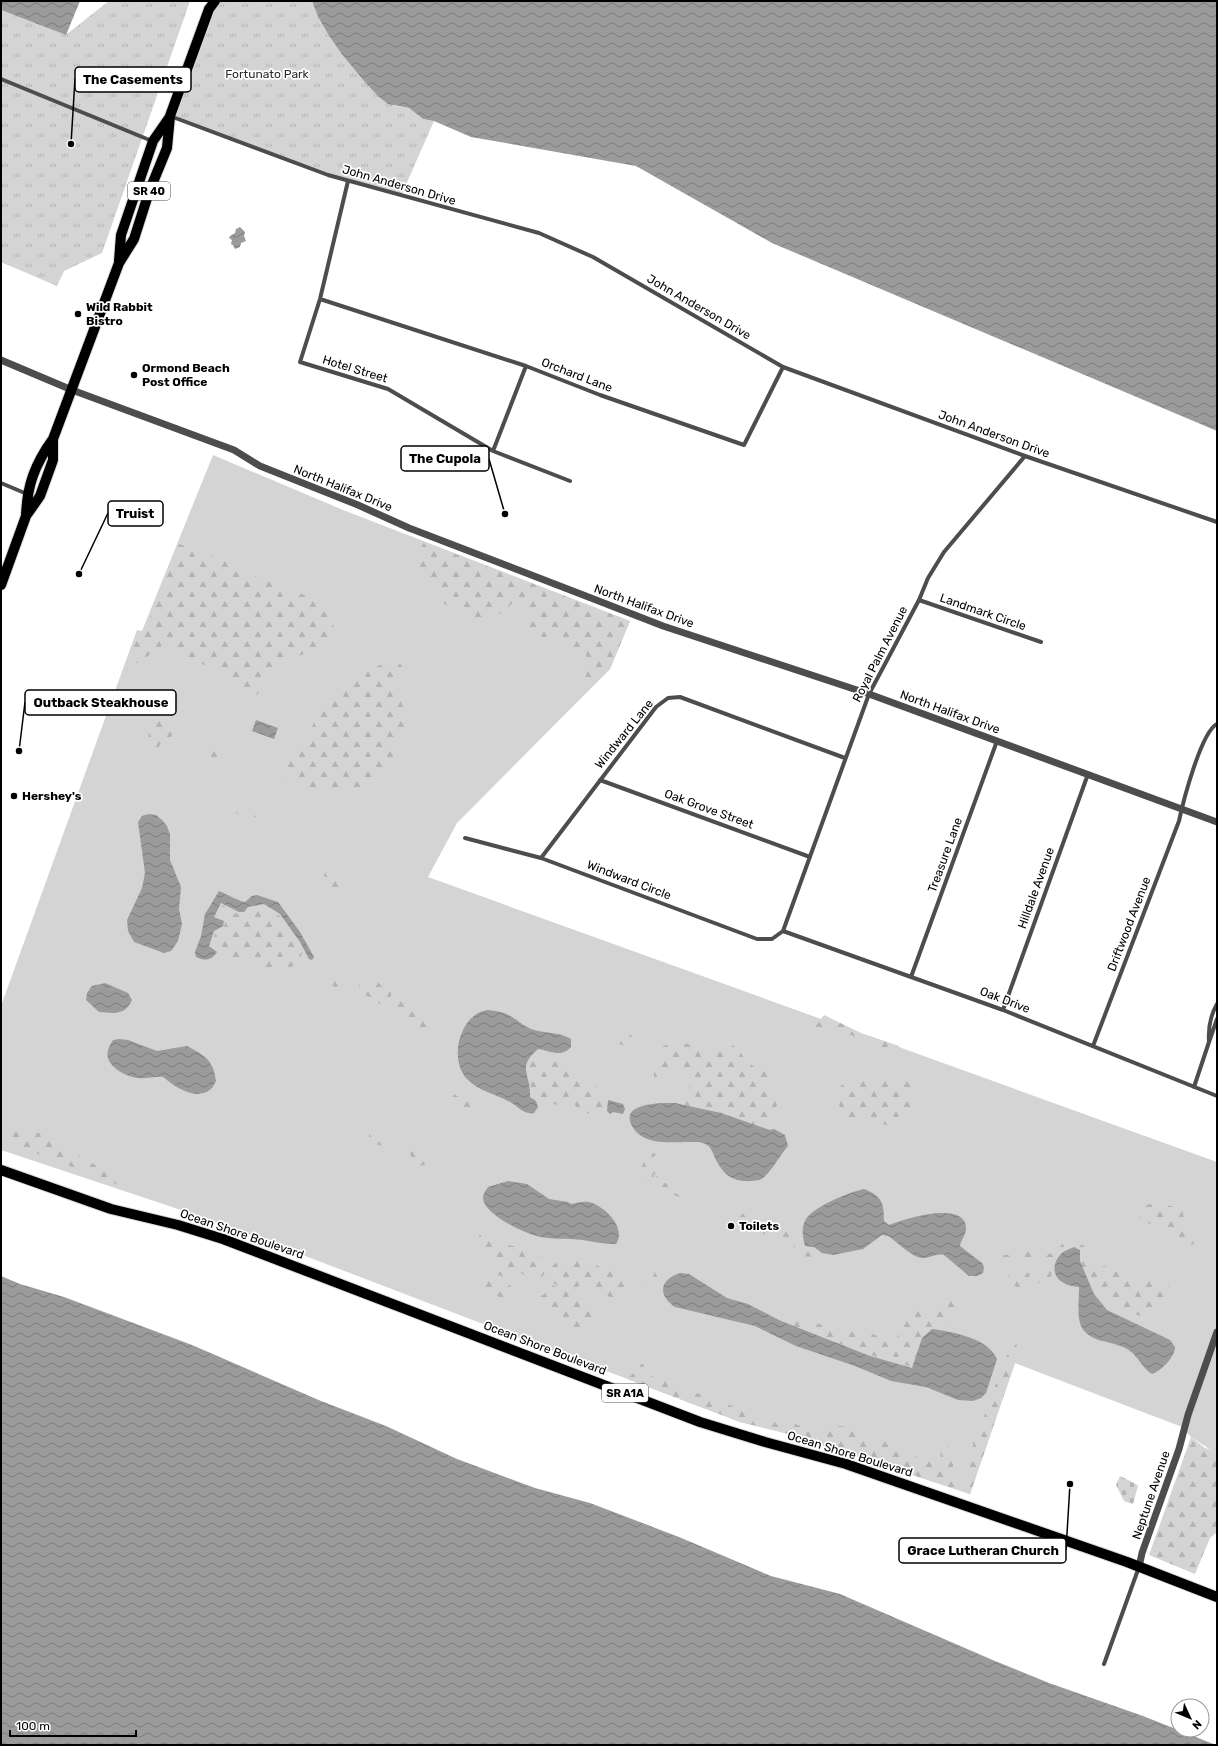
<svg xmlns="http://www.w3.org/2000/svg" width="1218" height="1746" font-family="Rubik,sans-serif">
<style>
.grass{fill:#d4d4d4}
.forest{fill:url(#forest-firs)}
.cemetery{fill:url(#cemetery-stones)}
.park{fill:url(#park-tufts)}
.water{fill:url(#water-waves)}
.pier{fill:#fff}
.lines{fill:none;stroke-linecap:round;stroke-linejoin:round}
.primary-casing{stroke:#dbdbdb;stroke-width:12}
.minor{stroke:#4d4d4d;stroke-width:4}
.tertiary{stroke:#4d4d4d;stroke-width:7}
.primary{stroke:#000;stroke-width:10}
.poi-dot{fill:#000;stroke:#fff;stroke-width:1.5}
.labels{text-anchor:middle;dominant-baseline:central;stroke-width:3.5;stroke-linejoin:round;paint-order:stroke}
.shield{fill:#fff;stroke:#4c4c4c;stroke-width:1}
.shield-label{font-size:11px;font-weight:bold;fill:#000}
.park-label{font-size:12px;fill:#2b2b2b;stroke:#fff}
.street-label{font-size:12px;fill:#000;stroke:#fff}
.poi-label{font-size:12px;font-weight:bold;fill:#000;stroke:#fff;text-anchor:start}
.leader{fill:none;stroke:#000;stroke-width:1.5}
.callout-dot{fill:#000;stroke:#fff;stroke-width:1.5}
.callout{fill:#fff;stroke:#000;stroke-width:1.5}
.callout-label{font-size:13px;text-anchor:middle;font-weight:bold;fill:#000}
</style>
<defs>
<pattern id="forest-firs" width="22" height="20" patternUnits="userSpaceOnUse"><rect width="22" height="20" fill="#d4d4d4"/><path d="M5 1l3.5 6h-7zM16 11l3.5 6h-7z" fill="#b4b4b4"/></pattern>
<pattern id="cemetery-stones" width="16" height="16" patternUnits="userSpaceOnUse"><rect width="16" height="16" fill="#d4d4d4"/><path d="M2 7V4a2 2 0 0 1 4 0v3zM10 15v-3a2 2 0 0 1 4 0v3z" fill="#b4b4b4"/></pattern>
<pattern id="park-tufts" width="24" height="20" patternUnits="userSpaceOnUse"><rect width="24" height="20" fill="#d4d4d4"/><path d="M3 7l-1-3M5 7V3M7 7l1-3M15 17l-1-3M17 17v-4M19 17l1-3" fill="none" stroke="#b4b4b4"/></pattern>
<pattern id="water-waves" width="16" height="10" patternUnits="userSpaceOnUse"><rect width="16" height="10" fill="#9b9b9b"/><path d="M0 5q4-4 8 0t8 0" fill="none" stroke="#7c7c7c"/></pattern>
</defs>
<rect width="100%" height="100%" fill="#fff"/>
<!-- grass -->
<path class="grass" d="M213,455l130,55 287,111 -20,48 -153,154 -29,54 789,285v292l-26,-17 -9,-10 -167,-64 -45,131 -181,-60 -49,-12 -529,-202 -210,-70v-144l136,-376 5,1z"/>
<!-- forest -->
<path class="forest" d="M424,542l206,79 -20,48 -20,20 -5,-11 4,-13 -4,-14h-16l-9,-3 -5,-14 -2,7 -12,1 -14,-17 -2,-18 -9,-7 -14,12 -14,9 -12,-3 -16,-9 -16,-5 -31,-40z
M179,544l48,18v3l100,39 10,34 -59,28 -21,29 -58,-33 -36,-17 -25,18 -11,-1 11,-30h6z
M391,661l11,4 -5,22 11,37 -18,39 -23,28 -46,-1 -39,-11 2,-16 11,-8 15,-23 6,-15 14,-16 18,-14 14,-15z
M156,695l3,3c1,17 2,17 15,30l-3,9 -5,4 -3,-1 -7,11 -5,1 -5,-5 4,-19 6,-4c-6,-9 -10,-21 0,-29z
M208,746l17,11 -1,6h-10l-5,-7z
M241,807l9,1 6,4v7l-4,3 -9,-3 -7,-6 1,-5z
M327,867l11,11 4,1 -3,8 4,7h-5l-9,-4 -2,-9 -3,-6z
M222,905l17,10 5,-1 5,-6c4,0 9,-2 12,-2 19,3 38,31 41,48l-6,10 -10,6 -6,-5 -1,-6 -4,9h-7l-44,-14 -14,-8 6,-14 8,-6 2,-6 -10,-4z
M333,970l7,1 5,11 -2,4 -9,1 -5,-4 -1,-7z
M365,981l7,2 6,-1 6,7 7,3v6l-3,6c-8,3 -11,-3 -17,-6 -7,-4 -12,-5 -12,-14z
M408,1000l7,5 6,9h6c5,5 8,9 7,17l-4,2 -9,-2 -5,-10 -12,3 -10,-8 1,-7 6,-8z
M824,1015l37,18 38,13 1,4 -17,-2 -10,-6 -9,-1 -38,-18 -7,14 -7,-1v-5z
M628,1033l6,5 -4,10 -16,-6 -4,-4z
M678,1042l15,3 13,8 6,-1 4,-6 15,2v-2l7,-1 5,12 11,10h8l10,8 -3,16 4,-2 4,16 -3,9h-3l-1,16 -49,-17 -46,-10c12,-9 14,-12 16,-27l-17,-7h-5l-4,6 -1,8 -10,-3v-9l2,-13 8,-5 -1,-7z
M537,1056l15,5 9,-5v10l8,3 12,-1 1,10c16,8 26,13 25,33l-7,5 -18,-4 -14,-13 -7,1 -3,5 -12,-3 -14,-10 -5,-23v-10z
M886,1077l19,3 11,8 -4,18 -13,22 -30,-7 -25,-1 -5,-16 -1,-15 10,-10z
M452,1093l19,11 4,5v6c-6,-3 -22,-8 -26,-12v-5z
M16,1127l10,5 16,1 12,5 10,9 61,35 -4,4 -116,-45 3,-9z
M373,1131l5,6c8,1 14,-1 18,6l-2,6 -4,1 -10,-5 -9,-1 -3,-5 2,-6z
M630,1140c25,14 12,20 21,41h-6l-7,4 -3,-3 4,-9 -6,-2 1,-4h8l3,-9 -17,-12 -1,-3z
M411,1148h4l4,4 8,1 7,7 7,2 1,7 -4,-1 -7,-4 -13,2 -5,-3 -3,-9z
M652,1153l4,1 -2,3h-2v9l5,-1 3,5 -5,5 -2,-1 1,4 4,-3 5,5 -3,4h-2l4,3 2,-4 11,2 1,1 -3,6 6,3 4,-4 6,5 -2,6c-10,-7 -19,-9 -28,-15 -10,-5 -9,-25 -7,-34z
M1155,1202l27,7 4,18 -2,8 5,7 8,-3 20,12v8l-10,-4 -1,-5 -10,-8 -6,4 -7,-3 -3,-4 -40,-20c0,-11 5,-14 15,-17z
M744,1213l14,8 16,2 15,11 4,5 2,8 6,3 13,3v4l-14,-1 -14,-11 -6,-7 -19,-5 -18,-8 -4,-8z
M480,1234l11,5 1,3 32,6 12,4 9,7 2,8 -5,11c-8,2 -16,0 -22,-6l-12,6 -10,-3 2,-6 -13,-9 -2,-9 -5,-3 -2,-9z
M1065,1241c10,-1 17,3 24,9l-1,16 4,3 13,-3 3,2 -5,8 -10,9c-5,-9 -14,-19 -12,-29l-7,-9 -13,6 -2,-5z
M1034,1249l20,6 1,3 -4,20 -18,7h-3l3,-12 13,-6 -1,-10 -21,2 -10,-1 -10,5 -10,-2 -1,-3 6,-1 3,-2 22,-1 3,-4z
M581,1259l7,1 4,4 37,12 2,10 -9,11h-11l-10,-2 -8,-8 -12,-2 -7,3h-12l-15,-8v-7l10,-12 10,1z
M656,1266l14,2 -15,15 -13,-1 -2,-2 2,-3 11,1z
M1113,1271l22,6 -33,11 -2,-3z
M1023,1273h6l1,2c-3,7 -5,10 -12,13l-12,-7 3,-6z
M496,1278c9,2 16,9 23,16v5l-8,1 -28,-8 -3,-3 2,-5z
M1135,1278l34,7 -13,34c-12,-2 -44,-9 -51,-20 -2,-2 -3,-6 -4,-8l5,-1z
M548,1283c16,8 36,15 48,28v11l-14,8 -13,-5 -34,-26 1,-2 7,-2 5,-5z
M954,1288l9,1c-11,13 -6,21 -13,34 -3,7 -14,9 -20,14 -8,7 -13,21 -18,30l-52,-15 -78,-31 18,-3 20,6h10l22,7h13l31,12c2,-12 8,-27 20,-33 4,-1 10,0 13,-1v8l7,7c3,-21 -1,-23 18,-36z
M1017,1343l-2,20 -45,131 -185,-61 -45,-11 -113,-43 10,-9 2,-4 -1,-2h5l5,11 9,3 9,-1 4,5 15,7 43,15 28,15 22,4 9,-5 10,7 36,6 6,-5c21,1 15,8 27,14 8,3 19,1 28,2l7,7 10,1c6,12 16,11 27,13l3,-2 -1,-14 9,-15 3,3 -4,13 7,5 -3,20 5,5 6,1 5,-4 5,-23v-17l3,-6 5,-4 24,-67z
M1191,1437l14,11 12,3v81l-7,6 -15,36 -46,-19z"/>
<!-- cemetery -->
<path class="cemetery" d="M1120,1476l16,8 2,2 -5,18 -9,-3 -8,-16z"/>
<!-- park -->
<path class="park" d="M109,1h81l-88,252 -38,18 -7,15 -56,-24v-252l65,25z
M213,1h99l6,16 10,17 23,31 44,41 14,2 14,11 11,2 -33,75 -53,-15 -178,-65z"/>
<!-- water -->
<path class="water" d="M1,1h108l-43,34 -65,-25z
M312,1h905v430l-445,-188 -136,-77 -165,-29 -37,-16 -11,-2 -14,-11 -21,-4 -10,-8 -14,-15 -23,-28 -13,-19 -10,-17z
M240,227l5,5 -1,4 2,5 -5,2 -1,4 -5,2 -2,-4 -2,-1 1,-4 -3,-2 1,-2 5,-3 1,-4z
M256,720l22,8 -4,11 -22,-8z
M148,814l8,1 6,5 5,6 3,8v26l11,27 -2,22 3,15 -4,17 -7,10 -7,2 -30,-11 -6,-11 -1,-11 15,-32 3,-15 -7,-51 4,-6z
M219,891c5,2 22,11 26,11l7,-6 5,-1 21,7 22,30 14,25 -2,3 -3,-1 -9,-17 -20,-28 -16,-10 -16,3 -4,5h-5l-18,-9 -7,14 10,4 -1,5 -9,5 -5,15 8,6c-6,9 -12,9 -21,5l-1,-5 6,-16 4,-22z
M105,983l23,10 4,7c-7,16 -18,13 -33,12l-13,-12 1,-7 5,-7z
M488,1010c24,2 25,10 43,19 13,5 27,2 40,10v8c-10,11 -20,4 -33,2 -22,19 -7,24 -8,48l6,4 2,6 -4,6c-10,2 -16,-7 -24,-11 -14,-8 -32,-11 -43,-23 -19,-20 -7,-66 21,-69z
M119,1039l9,1 29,11 30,-5c18,10 26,13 29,35 -1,2 -3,6 -5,8 -15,13 -37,-3 -48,-12 -8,-1 -16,2 -25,1 -10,-1 -27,-9 -30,-20 -2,-6 2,-13 5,-18z
M608,1100l15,4 2,5 -2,5 -10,-2 -3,2 -3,-3z
M675,1103l46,10 49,17 4,-1 11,6 3,11c-8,9 -20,32 -29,34 -23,4 -34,-2 -44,-22 -2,-5 -4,-11 -8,-13 -6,-4 -11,-3 -18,-3 -19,0 -46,4 -57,-16 -13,-24 31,-23 43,-23z
M508,1181l19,3 22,15 19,3 3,2c6,-1 12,-3 18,-2 16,4 38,26 27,42 -12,0 -22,-2 -33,-4 -16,-2 -32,0 -46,-4 -14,-3 -53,-22 -54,-38 0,-4 3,-8 5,-11z
M864,1189c18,7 20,14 20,32l5,4c14,-6 78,-26 77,4 0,5 -5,11 -6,17l22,17 2,4 -1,6 -6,3h-8l-25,-21c-7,-2 -14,3 -21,3 -9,1 -27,-17 -35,-22l-6,-1 -19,14 -30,6 -11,-2 -8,-6 -9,-1c-2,-9 -4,-17 0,-25 6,-14 45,-29 59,-32z
M1074,1247l6,3v11l14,33 13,16 63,30 5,7c0,10 -14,24 -23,27l-3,-2c-7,-6 -12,-16 -19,-21 -6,-5 -16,-7 -23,-9 -35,-7 -28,-27 -28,-55 -5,-1 -11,-1 -15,-4 -12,-6 -12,-19 -4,-28 3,-4 10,-6 14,-8z
M680,1273l9,1 38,24 21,6 33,17 89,35 42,12 10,-30 10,-9c21,3 56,9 65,30l-11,34 -5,5 -8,3 -15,-1 -32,-13 -35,-6 -36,-15 -59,-20 -41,-20 -80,-19c-18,-12 -15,-28 5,-34z
M1,1276l19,8 44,13 128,48 129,56 65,25 71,33 78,29 55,15 89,34 92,39 69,18 155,67 54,22 94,33 73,29h-1215z"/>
<!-- pier -->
<path class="pier" d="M80,1h29l-43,34z"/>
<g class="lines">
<defs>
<path id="primary" d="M119,261l2,-26 32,-94 16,-23
M26,516c1,-31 9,-52 27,-77l66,-176 15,-24 15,-47 18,-44 3,-32 39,-107 6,-8
M1,585l25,-69 14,-20 13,-36v-21
M1,1170l110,39 67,16 45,14 477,183 65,20 81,22 281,98 90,35"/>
</defs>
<!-- primary casing -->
<use href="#primary" class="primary-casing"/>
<!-- minor -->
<path class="minor" d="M1,79l151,62
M170,116l158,59 211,58 54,24 190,110 242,89 192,66
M348,181l-28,118 -20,63 88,27 105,62 77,30
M320,299l206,67 74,29 144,50 39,-78
M493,451l33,-85
M1,483l26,11
M919,600l122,42
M600,780l210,77
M465,838l76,20 216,81h15l11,-8
M541,858l115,-151 12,-9 12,-1 165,61
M783,931l86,-237 50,-94 9,-22 16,-26 81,-96
M783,931l220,79 214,86
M911,977l86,-236
M1217,1004c-7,12 -9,23 -8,38l8,-23
M1003,1010l85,-236
M1093,1046l86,-225c4,-19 22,-89 38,-97
M1194,1087l15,-45
M1104,1664l35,-97"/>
<!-- tertiary -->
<path class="tertiary" d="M1,360l71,30 162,60 26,16 98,39 51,23 182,70 72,28 206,68 348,128
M1139,1567l3,-14 37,-104 9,-34 29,-83"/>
<!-- primary -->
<use href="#primary" class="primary"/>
</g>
<!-- markers -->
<g class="poi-dot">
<circle cx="78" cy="314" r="4"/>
<circle cx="134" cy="375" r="4"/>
<circle cx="14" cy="796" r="4"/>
<circle cx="731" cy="1226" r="4"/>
</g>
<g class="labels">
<!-- shield labels -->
<g class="shield">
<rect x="128" y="182" width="42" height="18" rx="3"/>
<rect x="602" y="1384" width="46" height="18" rx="3"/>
</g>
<g class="shield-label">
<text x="149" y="191">SR 40</text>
<text x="625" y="1393">SR A1A</text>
</g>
<!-- park labels -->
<g class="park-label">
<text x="267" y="74">Fortunato Park</text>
</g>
<!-- street labels -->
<g class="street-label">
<text transform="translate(399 185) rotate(16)">John Anderson Drive</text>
<text transform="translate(699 307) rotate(30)">John Anderson Drive</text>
<text transform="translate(355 369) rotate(17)">Hotel Street</text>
<text transform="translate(577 375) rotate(21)">Orchard Lane</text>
<text transform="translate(994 434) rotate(20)">John Anderson Drive</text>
<text transform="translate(343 488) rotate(22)">North Halifax Drive</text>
<text transform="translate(644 606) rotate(20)">North Halifax Drive</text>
<text transform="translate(983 612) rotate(19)">Landmark Circle</text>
<text transform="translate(880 654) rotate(-63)">Royal Palm Avenue</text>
<text transform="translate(950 712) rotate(20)">North Halifax Drive</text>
<text transform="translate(624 734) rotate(-51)">Windward Lane</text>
<text transform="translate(709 809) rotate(20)">Oak Grove Street</text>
<text transform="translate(945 855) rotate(-70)">Treasure Lane</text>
<text transform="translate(629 880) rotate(21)">Windward Circle</text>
<text transform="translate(1036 888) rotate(-70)">Hilldale Avenue</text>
<text transform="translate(1129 924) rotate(-69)">Driftwood Avenue</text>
<text transform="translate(1005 1000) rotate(21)">Oak Drive</text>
<text transform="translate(242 1234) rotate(19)">Ocean Shore Boulevard</text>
<text transform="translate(545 1348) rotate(21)">Ocean Shore Boulevard</text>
<text transform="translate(850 1454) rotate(17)">Ocean Shore Boulevard</text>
<text transform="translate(1151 1495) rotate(-71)">Neptune Avenue</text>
</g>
<!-- poi labels -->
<g class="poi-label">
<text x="86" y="307">Wild Rabbit<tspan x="86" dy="14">Bistro</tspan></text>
<text x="142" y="368">Ormond Beach<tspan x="142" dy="14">Post Office</tspan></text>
<text x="22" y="796">Hershey's</text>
<text x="739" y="1226">Toilets</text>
</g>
</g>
<!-- callouts -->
<path class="leader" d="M71 144L75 79M505 514L489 459M79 574L108 513M19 751L25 702M1070 1484L1066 1550"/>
<g class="callout-dot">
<circle cx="71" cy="144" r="4"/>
<circle cx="505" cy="514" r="4"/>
<circle cx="79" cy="574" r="4"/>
<circle cx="19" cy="751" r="4"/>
<circle cx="1070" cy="1484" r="4"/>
</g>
<g class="callout">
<rect x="75" y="67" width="116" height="25" rx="4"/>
<rect x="401" y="446" width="88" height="25" rx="4"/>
<rect x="108" y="501" width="55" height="25" rx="4"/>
<rect x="25" y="690" width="151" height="25" rx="4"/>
<rect x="899" y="1538" width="167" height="25" rx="4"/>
</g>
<g class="callout-label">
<text x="133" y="84">The Casements</text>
<text x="445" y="463">The Cupola</text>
<text x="135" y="518">Truist</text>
<text x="101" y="707">Outback Steakhouse</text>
<text x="983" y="1555">Grace Lutheran Church</text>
</g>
<!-- border -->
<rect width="1218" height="1746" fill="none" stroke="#000000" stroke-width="4"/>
<!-- north arrow -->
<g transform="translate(1190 1718) rotate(134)"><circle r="19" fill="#ffffff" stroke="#999999"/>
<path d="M0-3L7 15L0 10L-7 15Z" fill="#000000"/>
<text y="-6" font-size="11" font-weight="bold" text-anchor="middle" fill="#000000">N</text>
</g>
<!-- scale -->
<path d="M10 1730v6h126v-6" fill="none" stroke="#000000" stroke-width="2"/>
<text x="16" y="1730" font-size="12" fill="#000000" stroke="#ffffff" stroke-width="3" paint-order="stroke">100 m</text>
</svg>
